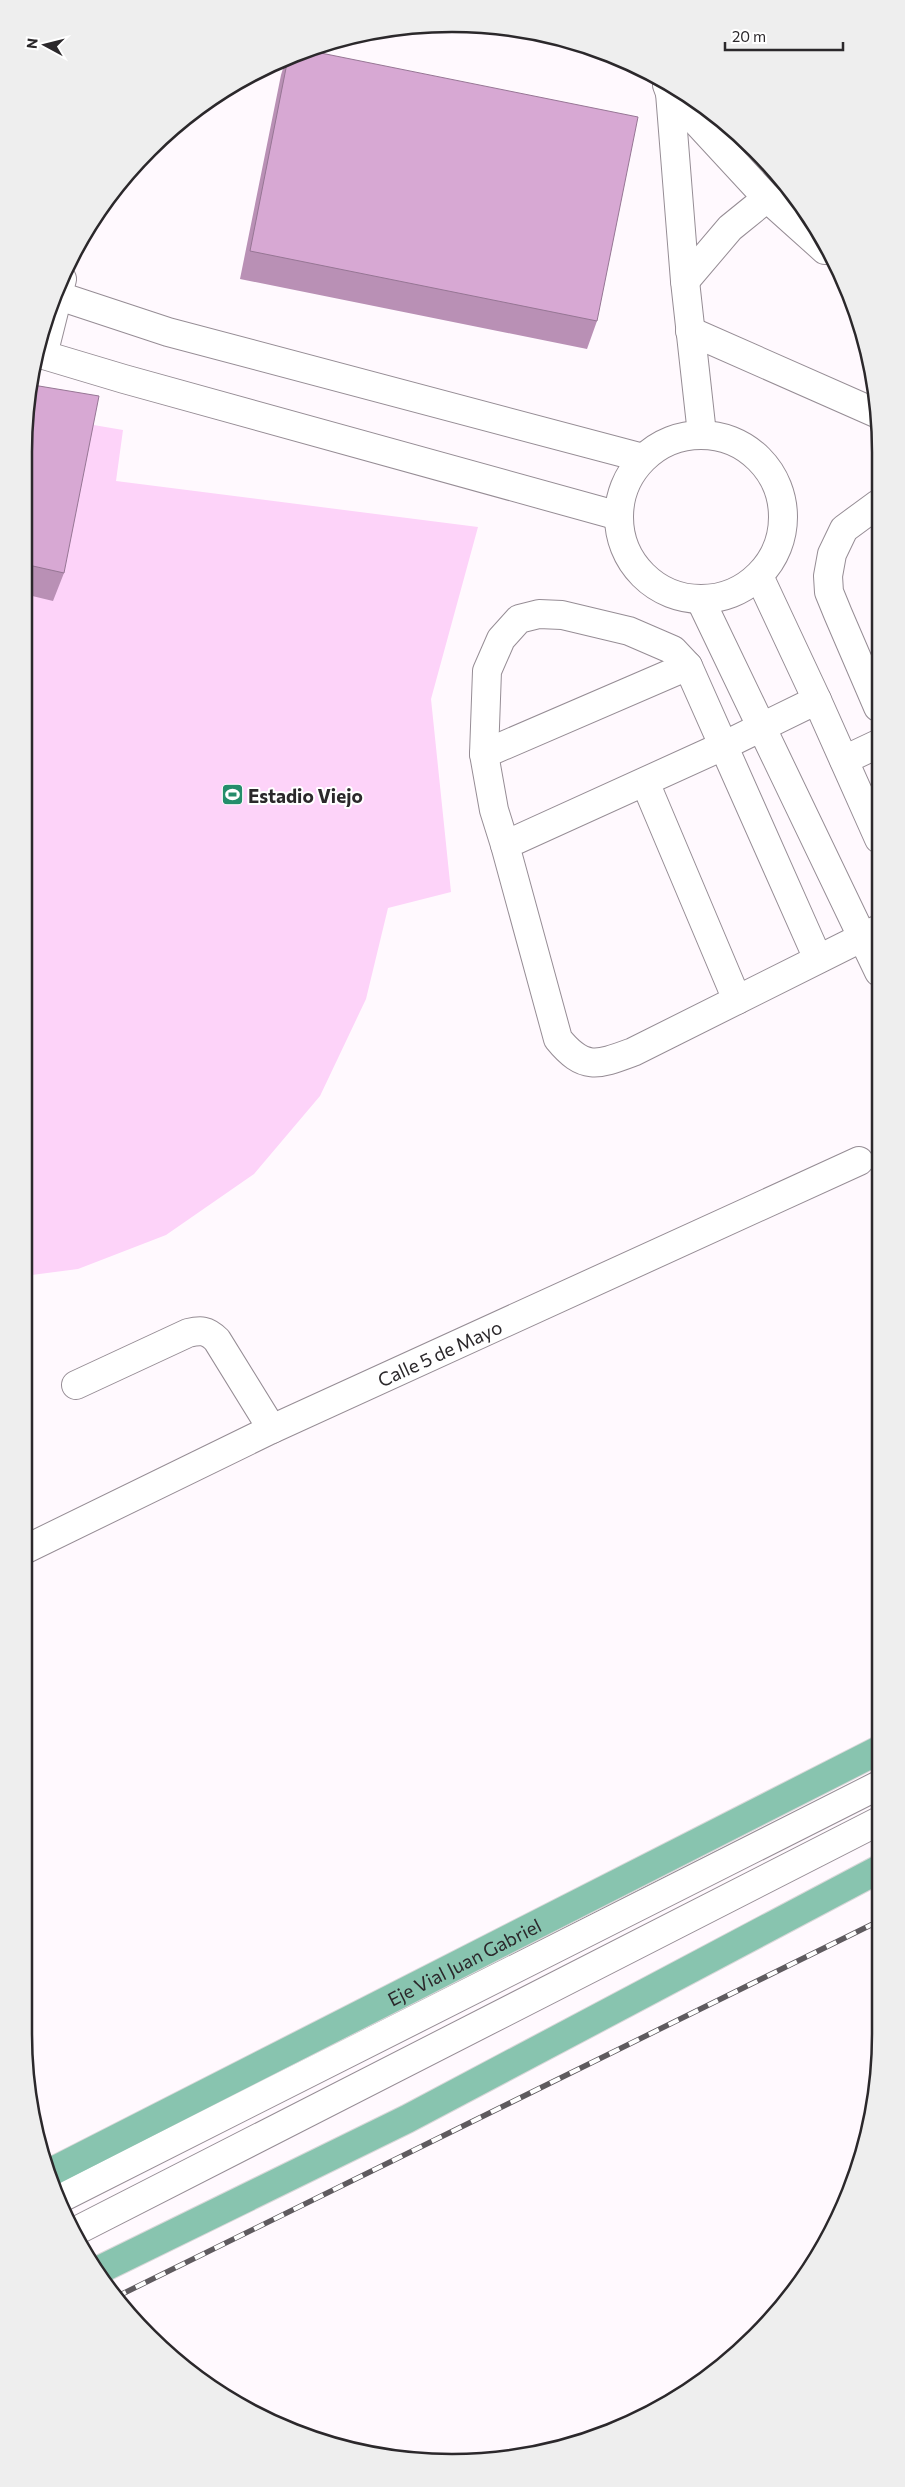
<svg xmlns="http://www.w3.org/2000/svg" width="905" height="2487" font-family="Commissioner,sans-serif">
<style>
.green{fill:#fdd3f9}
.lines{fill:none;stroke-linecap:round;stroke-linejoin:round}
.minor-casing{stroke:#968d95;stroke-width:30}
.major-casing{stroke:#d9d8d9;stroke-width:30}
.minor{stroke:#fff;stroke-width:28}
.major{stroke:#88c4af;stroke-width:28}
.rail-casing{stroke:#5f5b5f;stroke-width:5.5}
.rail{stroke:#fff;stroke-width:4;stroke-dasharray:11;stroke-linecap:butt}
.wall{fill:#b990b5}
.building{fill:#d7a8d3;stroke:#967694}
.labels{text-anchor:middle;dominant-baseline:central;stroke-width:4;stroke-linejoin:round;paint-order:stroke}
.poi-label{font-size:19px;font-weight:bold;fill:#2b282b;stroke:#fff;text-anchor:start}
.street-label{font-size:19px;fill:#2b282b;stroke:#fff}
.rim{fill:none;stroke:#2b282b;stroke-width:2.5}
</style>
<rect width="100%" height="100%" fill="#fff9fe"/>
<!-- green -->
<path class="green" d="M29,414l94,16 -7,51 362,46 -47,172 20,193 -63,16 -22,91 -46,97 -66,78 -88,61 -88,34 -54,7v-823z"/>
<g class="lines">
<defs>
<g id="minor">
<path d="M667,85l3,8 15,188 17,153"/>
<path d="M670,93l97,105 58,52"/>
<path d="M685,281l45,-53 37,-30"/>
<path d="M56,295l112,37 475,126"/>
<path d="M690,331l188,83"/>
<path d="M37,353l87,26 495,137"/>
<path d="M43,355l19,-76"/>
<circle cx="701" cy="517" r="82"/>
<path d="M878,504l-34,25 -12,25 -4,22 1,16 9,22 40,93"/>
<path d="M759,576l58,124 62,139"/>
<path d="M700,599l179,373"/>
<path d="M817,700l-94,46 -218,99 53,194c26,32 40,26 75,13l246,-123"/>
<path d="M484,754l204,-88"/>
<path d="M844,760l34,-16"/>
<path d="M645,782l92,218"/>
<path d="M505,845l-11,-35 -10,-56 3,-83 14,-32 18,-20 20,-5 23,1 67,16 44,19 15,16 130,293"/>
<path d="M76,1385l112,-52c13,-3 19,-3 29,7l55,89"/>
<path id="s1" d="M24,1550l248,-121 587,-268"/>
<path d="M59,2199l822,-415"/>
<path d="M74,2232l807,-412"/>
</g>
<g id="major">
<path id="s2" d="M47,2174l834,-425"/>
<path d="M97,2271l310,-152 474,-251"/>
</g>
</defs>
<!-- minor casing -->
<use href="#minor" class="minor-casing"/>
<!-- major casing -->
<use href="#major" class="major-casing"/>
<!-- minor -->
<use href="#minor" class="minor"/>
<!-- major -->
<use href="#major" class="major"/>
<defs>
<path id="rail" d="M116,2297l765,-377"/>
</defs>
<!-- rail casing -->
<use href="#rail" class="rail-casing"/>
<!-- rail -->
<use href="#rail" class="rail"/>
</g>
<!-- wall -->
<path class="wall" d="M306,50l291,271 -10,28 -347,-70 41,-204 5,-16z
M24,452l40,121 -11,28 -29,-7z"/>
<!-- building -->
<path class="building" d="M306,50l332,67 -41,204 -347,-70 38,-193z
M33,385l66,11 -35,177 -40,-9v-112z"/>
<!-- icons -->
<defs>
<symbol id="stadium-square" viewBox="-11 -11 22 22"><rect x="-9" y="-9" width="18" height="18" rx="4" fill="#248d6b" stroke="#fff"/><path d="M0-5a6.5 5 0 1 0 0 10a6.5 5 0 1 0 0-10ZM-3.5-1.8h7v3.6h-7Z" fill="#fff"/></symbol>
</defs>
<g fill-rule="evenodd">
<use href="#stadium-square" x="220" y="782" width="25" height="25"/>
</g>
<g class="labels">
<!-- poi labels -->
<g class="poi-label">
<text x="248" y="795">Estadio Viejo</text>
</g>
<!-- street labels -->
<g class="street-label">
<text stroke="none"><textPath href="#s1" startOffset="460">Calle 5 de Mayo</textPath></text>
<text stroke="none"><textPath href="#s2" startOffset="468">Eje Vial Juan Gabriel</textPath></text>
</g>
</g>
<!-- crop -->
<path d="M0 0H905V2487H0ZM452 32H452A420 420 0 0 1 872 452V2034A420 420 0 0 1 452 2454H452A420 420 0 0 1 32 2034V452A420 420 0 0 1 452 32Z" fill="#eee" fill-rule="evenodd"/>
<path class="rim" d="M452 32H452A420 420 0 0 1 872 452V2034A420 420 0 0 1 452 2454H452A420 420 0 0 1 32 2034V452A420 420 0 0 1 452 32Z"/>
<!-- north arrow -->
<g transform="translate(45 45) rotate(277)" stroke="#ffffff" stroke-width="4" paint-order="stroke">
<path d="M0-4L9 19L0 12L-9 19Z" fill="#2b282b"/>
<text y="-8" font-size="14" font-weight="bold" text-anchor="middle" fill="#2b282b">N</text>
</g>
<!-- scale -->
<path d="M725 42v8h118v-8" fill="none" stroke="#2b282b" stroke-width="2.5"/>
<text x="732" y="42" font-size="15" fill="#2b282b" stroke="#ffffff" stroke-width="4" paint-order="stroke">20 m</text>
</svg>
